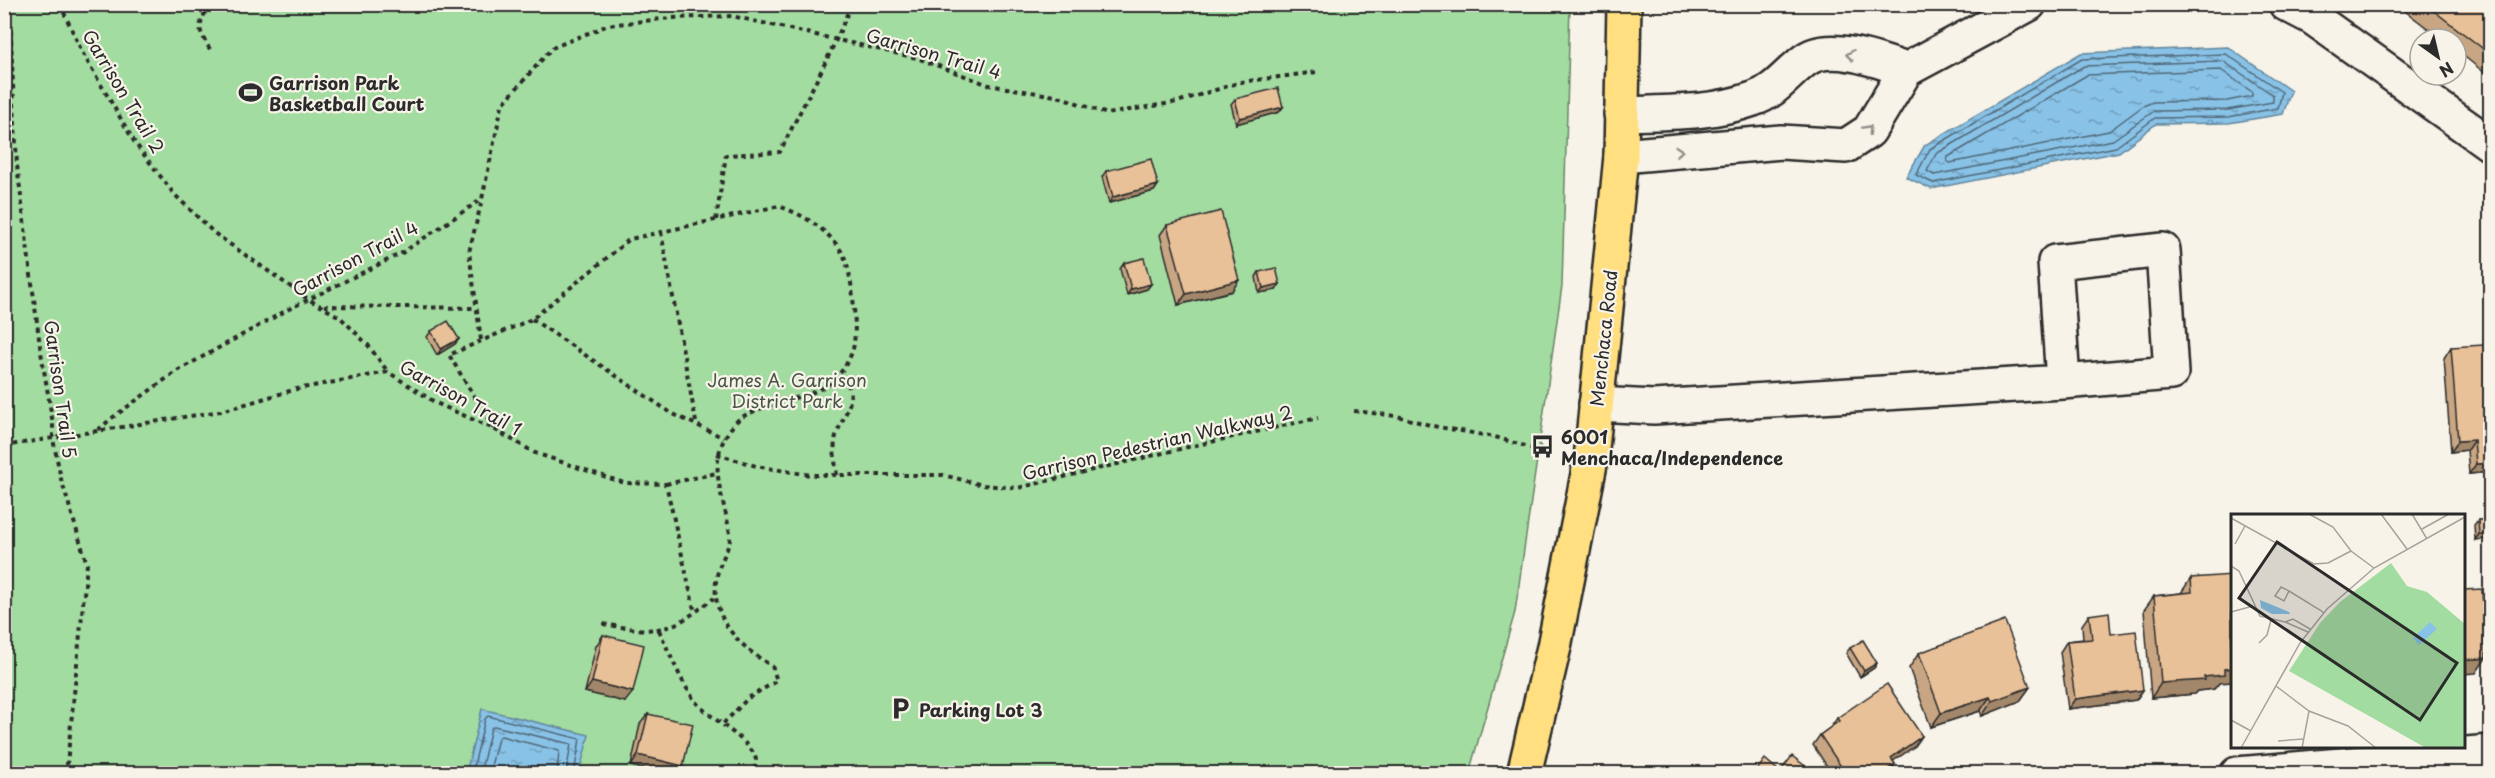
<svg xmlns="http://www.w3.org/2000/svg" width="2495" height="778" font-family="'Playpen Sans',sans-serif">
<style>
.park{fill:#a3dca0;stroke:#678466;stroke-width:1.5}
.water{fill:url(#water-ripples);stroke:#63869c;stroke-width:1.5}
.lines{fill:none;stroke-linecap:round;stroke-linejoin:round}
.shore{stroke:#506776;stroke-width:1.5}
.minor-casing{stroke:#2b2b2b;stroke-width:38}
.major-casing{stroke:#2b2b2b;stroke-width:38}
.path{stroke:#2b2b2b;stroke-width:4;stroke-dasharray:4.5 4.5;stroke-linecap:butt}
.minor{stroke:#f7f3e8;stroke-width:33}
.major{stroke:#ffdf80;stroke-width:33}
.wall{fill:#c8a684;stroke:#2b2b2b;stroke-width:1.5}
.shaded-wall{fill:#a3876b;stroke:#2b2b2b;stroke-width:1.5}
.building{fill:#e9c199;stroke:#2b2b2b;stroke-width:1.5}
.oneway{stroke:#918f8a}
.labels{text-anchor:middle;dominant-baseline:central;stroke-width:4.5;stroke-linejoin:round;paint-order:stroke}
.street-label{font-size:18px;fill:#2b2b2b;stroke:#f7f3e8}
.poi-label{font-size:18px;font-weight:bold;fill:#2b2b2b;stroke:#f7f3e8;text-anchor:start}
.park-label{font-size:18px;fill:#495748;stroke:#f7f3e8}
.inset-road{fill:none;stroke:#a5a39c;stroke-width:1.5}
.view{fill:#2b2b2b;fill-opacity:0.15;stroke:#2b2b2b;stroke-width:3}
.inset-edge{fill:none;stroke:#2b2b2b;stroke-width:3}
</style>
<defs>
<pattern id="water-ripples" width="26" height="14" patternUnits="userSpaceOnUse" patternTransform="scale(1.5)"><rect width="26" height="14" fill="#88c2e7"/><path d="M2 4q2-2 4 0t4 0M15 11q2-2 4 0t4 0" fill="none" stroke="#6f9ebb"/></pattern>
</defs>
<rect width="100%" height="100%" fill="#f7f3e8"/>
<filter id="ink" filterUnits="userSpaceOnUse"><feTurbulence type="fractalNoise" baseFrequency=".0167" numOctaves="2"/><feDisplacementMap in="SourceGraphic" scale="12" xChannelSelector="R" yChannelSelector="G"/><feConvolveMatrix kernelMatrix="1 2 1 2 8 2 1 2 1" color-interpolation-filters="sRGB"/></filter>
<g filter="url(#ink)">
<!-- park -->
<path class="park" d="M5,5h1565l-8,281 -47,326 -46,161 -1464,1z"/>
<!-- water -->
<path class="water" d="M2228,47l63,44 -8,23 -54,9 -73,1 -37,28 -188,37 -25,-12 19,-32 156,-92z
M482,709l107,26 -10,38h-113z"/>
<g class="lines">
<!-- shore -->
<path class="shore" d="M2226,54l56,38 -4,16 -50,9 -73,1 -39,29 -183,36 -17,-8 14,-26 152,-90z
M2223,61l50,34v7l-46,8 -73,1 -41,29 -179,35 -7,-4 9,-17 148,-88z
M2221,70l31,22v4l-25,5 -74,1 -10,4 -34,25 -159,32 -3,-2 1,-4 139,-82z
M472,774l13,-55 3,-3 92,23 -6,35
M480,774l11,-46 3,-2 77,18 -5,30
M489,774l9,-36 3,-2 58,15 -2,23"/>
<defs>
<path id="minor" d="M2286,4l27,14 177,126
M1621,114c45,-2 90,0 132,-15 22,-7 34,-25 51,-38 24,-20 76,0 102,9
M1621,156l160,-14 65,4 23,-15 37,-61 123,-66
M1596,404l58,3 409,-25 108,-9 -8,-123 -108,12 8,120
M2237,774l253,-22"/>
<path id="major" d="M1524,774l30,-127 37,-188 30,-303 3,-152"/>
</defs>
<!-- minor casing -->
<use href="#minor" class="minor-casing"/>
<!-- major casing -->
<use href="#major" class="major-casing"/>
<!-- path -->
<path class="path" d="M9,4l8,161 23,181 13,78v15l8,40 26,85 -21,210
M60,4l23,50 52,89 39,51 40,39 94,66 32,18 28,28 20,27
M209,4c-13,28 -11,23 3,49
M716,220l10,-65 54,-3c24,-50 52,-97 71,-148
M661,232l35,190
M324,306l153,2
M532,319l139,94 53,25
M481,340l-12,-88 13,-52
M1354,411l43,5 36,10 62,11 43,13 5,-4
M494,429l-45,-74 83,-36 98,-80 148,-33c25,8 51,24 65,48 9,17 16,80 9,98 -5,13 -15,28 -28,35 -20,12 -73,19 -88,35 -33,37 -13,70 -6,112 2,9 -8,24 -11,34 -14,44 17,77 53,98l5,15 -29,17 -25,26
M98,430l14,-12 65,-47 112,-62 113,-56 80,-54 20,-94 50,-57 56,-23 63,-7 61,-2 185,42 72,27 72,12 46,17 70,-12 64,-20 76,-10
M4,446l217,-35 76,-22 91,-17 48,31 58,26 41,24 89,30 42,1 29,129
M717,454l39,12 54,9h133l40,10 35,3 170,-41 130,-29
M837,475c-2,-13 -4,-27 -1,-39 8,-24 26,-40 4,-62
M666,484l51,-11
M603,624c57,10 65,10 111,-26
M659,630c11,24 21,50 36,71 12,16 58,40 61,59 0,4 -2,10 -3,14"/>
<!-- minor -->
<use href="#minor" class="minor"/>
<!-- major -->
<use href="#major" class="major"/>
</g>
<!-- wall -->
<path class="wall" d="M2490,4v73l-34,-27v-11h-14l-45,-34z
M1235,99l48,8 -4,5 -43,12 -5,-20z
M1106,171l52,14 -4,6 -45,12 -7,-26z
M1167,225l65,66 -54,14 -18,-70z
M1124,263l27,21 -4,5 -20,6 -7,-26z
M1259,272l17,18 -17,3 -3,-16z
M431,331l28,8 -4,5 -18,11 -10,-18z
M2451,347l35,16 4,109 -21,2 -2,-24 -16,2 -7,-94z
M2478,520h12l-15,20 -1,-15z
M2191,578l28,105 -5,6 -17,2 -3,3 -43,4 -7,-88 10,-14 27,-3z
M2089,615l22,19 32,56 -7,10 -68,9 -8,-57 7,-11 16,-2 -1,-14z
M603,635l22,67 -40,-10 11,-46z
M1850,648l27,15 -3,5 -14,9 -14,-24z
M1919,653l111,34 -10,14 -38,15 -2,-5 -49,16 -22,-59z
M648,714l30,60h-13l-34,-8 9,-42z
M1837,718l85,18 -7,10 -22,15 2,3 -7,10h-56l-19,-29 7,-10 11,-8z"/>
<!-- shaded-wall -->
<path class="shaded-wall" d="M1283,107l-4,5 -43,12 4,-6z
M1158,185l-4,6 -45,12 4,-6z
M1239,280l-7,11 -54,14 8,-11z
M1151,284l-4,5 -20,6 4,-6z
M1280,284l-4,6 -17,3 4,-5z
M459,339l-4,5 -18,11 4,-6z
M2474,440l-7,10 -16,2 7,-11z
M2490,463v9l-21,2 7,-10z
M2479,534h11v5l-15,1z
M2486,658l-10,15 -13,1v-14z
M1877,663l-3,5 -14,9 4,-6z
M2232,668v14l-13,1 -5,6 -17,2 -3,3 -43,4 10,-15 43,-6 20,-8z
M592,682l41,10 -8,10 -40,-10z
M2030,687l-10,14 -38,15 10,-15z
M2143,690l-7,10 -68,9 7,-10z
M1990,697l-10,14 -49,16 10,-14z
M1922,736l-7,10 -32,22 8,-10z
M638,755l45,11 -5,8h-13l-34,-8z
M1895,764l-7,10h-7z"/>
<!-- building -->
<path class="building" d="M2425,4h65v50z
M1278,88l5,19 -43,11 -5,-19z
M1151,159l7,26 -45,12 -7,-26z
M1221,211l18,69 -53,14 -19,-69z
M1144,258l7,26 -20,5 -7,-26z
M1276,268l4,16 -17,4 -4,-16z
M448,321l11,18 -18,10 -10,-18z
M2484,345l2,18 4,-1v101l-14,1 -2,-24 -16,1 -7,-94z
M2478,520h12v14h-11z
M2232,575v93l-8,1v6l-20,2 1,3 -44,3 -7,-87 38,-4 -1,-14z
M2482,589l4,69 -23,2v-70z
M2109,612l2,22 25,-3 7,59 -68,9 -8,-58 25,-2 -3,-24z
M2005,621l25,66 -38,14 -2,-4 -49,16 -22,-60z
M603,635l41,10 -11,47 -41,-10z
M1863,640l14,23 -13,8 -14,-23z
M1887,684l35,52 -31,22 4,6 -14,10h-35l-26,-39 19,-14 -2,-3z
M648,714l45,10 -10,42 -45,-11z
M1792,756l24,18h-62l11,-15 15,13z"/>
<!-- one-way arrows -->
<defs><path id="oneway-chevron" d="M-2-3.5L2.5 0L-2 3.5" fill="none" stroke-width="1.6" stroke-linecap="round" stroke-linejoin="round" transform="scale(1.5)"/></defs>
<g class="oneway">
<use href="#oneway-chevron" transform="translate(1850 55) rotate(-173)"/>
<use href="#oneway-chevron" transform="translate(1868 129) rotate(-47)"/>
<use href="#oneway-chevron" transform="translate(1679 151) rotate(-5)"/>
</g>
</g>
<!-- icons -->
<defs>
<symbol id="stadium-bare" viewBox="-9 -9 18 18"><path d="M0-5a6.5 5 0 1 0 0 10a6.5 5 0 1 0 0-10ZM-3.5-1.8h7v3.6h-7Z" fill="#2b2b2b" stroke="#f7f3e8" stroke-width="2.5" paint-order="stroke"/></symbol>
<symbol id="bus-bare" viewBox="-9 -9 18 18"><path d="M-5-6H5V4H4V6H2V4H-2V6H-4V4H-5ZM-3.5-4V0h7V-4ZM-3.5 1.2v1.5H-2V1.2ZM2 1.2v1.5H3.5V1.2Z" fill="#2b2b2b" stroke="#f7f3e8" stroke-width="2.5" paint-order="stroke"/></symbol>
<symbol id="parking-bare" viewBox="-9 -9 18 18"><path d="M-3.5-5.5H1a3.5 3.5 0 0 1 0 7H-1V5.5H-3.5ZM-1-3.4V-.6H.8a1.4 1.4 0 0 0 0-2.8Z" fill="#2b2b2b" stroke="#f7f3e8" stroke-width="2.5" paint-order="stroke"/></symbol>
</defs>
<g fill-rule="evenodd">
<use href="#stadium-bare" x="234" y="76" width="33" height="33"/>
<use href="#bus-bare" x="1526" y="430" width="33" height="33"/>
<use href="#parking-bare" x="884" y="692" width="33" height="33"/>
</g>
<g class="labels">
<!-- street labels -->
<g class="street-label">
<text transform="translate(934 53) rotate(16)">Garrison Trail 4</text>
<text transform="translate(124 91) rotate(59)">Garrison Trail 2</text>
<text transform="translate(355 258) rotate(-28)">Garrison Trail 4</text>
<text transform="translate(1603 338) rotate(-84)">Menchaca Road</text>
<text transform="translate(61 389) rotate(82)">Garrison Trail 5</text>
<text transform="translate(461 397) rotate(29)">Garrison Trail 1</text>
<text transform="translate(1157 442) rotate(-13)">Garrison Pedestrian Walkway 2</text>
</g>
<!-- poi labels -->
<g class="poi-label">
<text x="269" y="82">Garrison Park<tspan x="269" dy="21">Basketball Court</tspan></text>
<text x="1561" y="436">6001<tspan x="1561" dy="21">Menchaca/Independence</tspan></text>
<text x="919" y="709">Parking Lot 3</text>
</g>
<!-- park labels -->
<g class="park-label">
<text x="787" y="379">James A. Garrison<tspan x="787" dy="21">District Park</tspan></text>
</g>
</g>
<!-- overview -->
<g transform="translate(2231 514)">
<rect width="234" height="234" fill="#f7f3e8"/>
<path d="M160,49l16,23 20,6 38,32v124h-39l-137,-77 31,-48 20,-21z" fill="#a3dca0"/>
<path d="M29,86l29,12 1,2h-18l-11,-6zM199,108l7,7 -18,16 -6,-7z" fill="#88c2e7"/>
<path class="inset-road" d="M78,0l24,13 18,24 23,17M150,0l26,35M181,0l15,25M0,4l83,46 14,-1 23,-12M191,15l27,-15M4,30l10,-18M0,52l8,5 21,45 25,6 8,-3 17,10M58,77l-5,10 -9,-5 6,-9 8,4 31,19 4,3M0,98l22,-6M54,108l23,10M28,129l8,-8 4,-15M45,172l33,25 39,15 28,22M0,206l20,11M47,227l25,-2M10,234l59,-105 27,-34 47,-41 91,-51M71,234l7,-37"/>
<path class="view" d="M46,28l180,121 -37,57 -181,-122z"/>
<rect width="234" height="234" class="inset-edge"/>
</g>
<!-- margin -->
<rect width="2495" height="778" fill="none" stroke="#f7f3e8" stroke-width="24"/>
<rect x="12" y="12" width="2471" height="754" fill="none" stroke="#2b2b2b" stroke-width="2" filter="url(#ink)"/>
<!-- north arrow -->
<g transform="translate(2438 57) rotate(146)"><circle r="28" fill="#f7f3e8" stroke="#a5a39c" stroke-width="1.5"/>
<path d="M0-4.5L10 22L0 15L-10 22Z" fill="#2b2b2b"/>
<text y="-9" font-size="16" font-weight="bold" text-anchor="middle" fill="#2b2b2b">N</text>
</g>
</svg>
